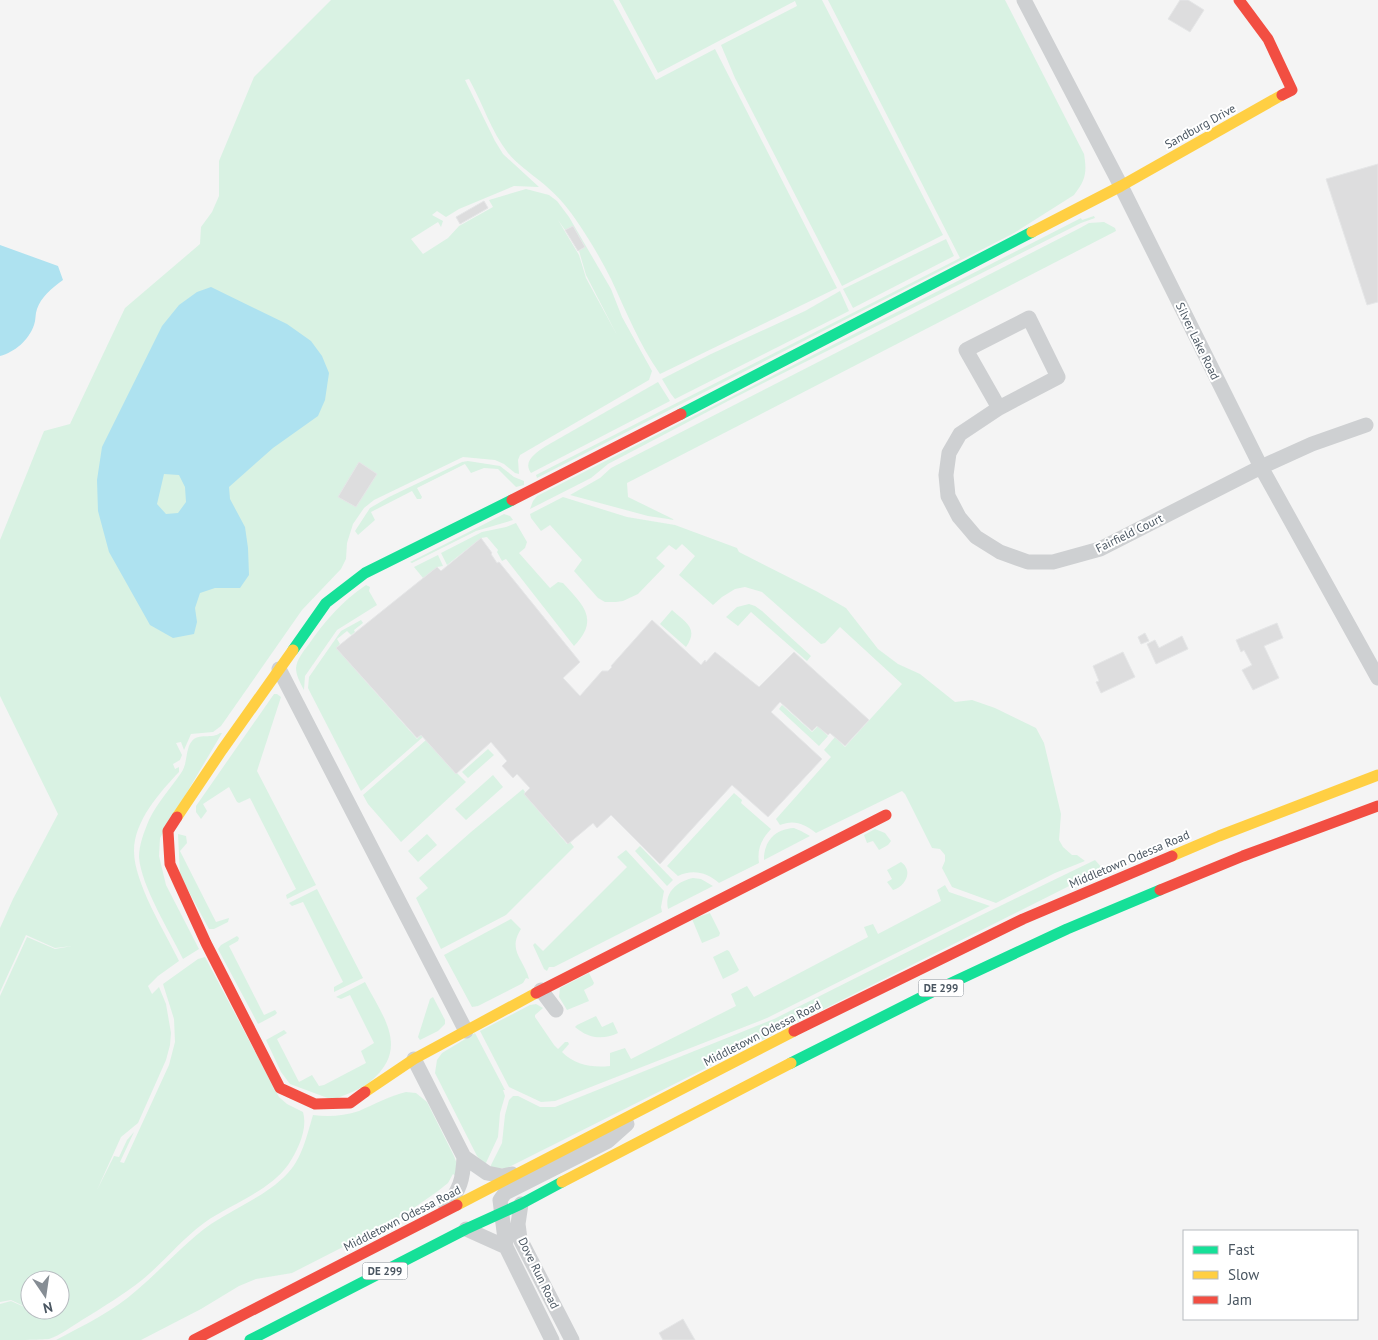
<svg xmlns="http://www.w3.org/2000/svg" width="1378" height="1340" font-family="'PT Sans',sans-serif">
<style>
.green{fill:#d9f2e3;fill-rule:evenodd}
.water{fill:#aee2f0;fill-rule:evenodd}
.building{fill:#ddddde;stroke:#e5e6e7}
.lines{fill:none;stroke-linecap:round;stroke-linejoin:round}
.street{stroke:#ced0d2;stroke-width:15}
.fast{stroke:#16e098;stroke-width:11}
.slow{stroke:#ffcf43;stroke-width:11}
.jam{stroke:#f24e42;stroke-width:11}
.labels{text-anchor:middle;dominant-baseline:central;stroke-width:4;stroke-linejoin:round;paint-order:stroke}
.shield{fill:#fff;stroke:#808990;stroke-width:1}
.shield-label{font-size:11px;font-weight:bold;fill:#4a5661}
.street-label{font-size:12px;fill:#4a5661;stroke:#fff}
</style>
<rect width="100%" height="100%" fill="#f4f4f4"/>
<!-- green -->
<path class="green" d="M331,0h282l43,80 59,-31 122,239 -177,86c-21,-30 -34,-63 -49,-95 -10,-20 -22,-40 -35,-59 -10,-15 -22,-28 -36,-39 -11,-9 -23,-17 -32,-28 -17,-22 -25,-49 -39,-74l-4,1 30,61 8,13 36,33 -25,-1 -55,23 -13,8 -9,-6 -5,4 11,6 -2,6 -3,-5 -27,17 12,15 25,-16 11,-12 34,-19 -4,-7 37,-11 23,6 8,6 12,16 42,72 11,28 30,54 -3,9 -129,75 -2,5 1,14 -4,-1 -11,-9 -9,-4 -32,-3 -89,43 -10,8 -11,16 -6,19 -1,16 -5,10 -39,41 -81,116 -8,6 -22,2 -7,16 -3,-8 -5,1 6,12 -2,5 -7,4 2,5 4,-2v5c-19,20 -45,49 -45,79 0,32 31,81 45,110l-21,15 -10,10 4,8 7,-7 7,17 5,29 -1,12 -4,15 -28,63 -17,14 -24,53 17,-34 5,1 8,-17 7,-8 -14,30 4,1 45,-98 6,-23 -1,-23 -11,-35 35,-25 7,-2 74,140 8,7 16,8c5,17 -5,38 -15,53 -20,27 -57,39 -84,58 -23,17 -40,39 -62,57 -19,15 -39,27 -60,40 -10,6 -21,15 -33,19 -9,1 -37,1 -49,1v-36l11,-3 29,13 -7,-4h27v-30h-30v29l-19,-9 -11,2v-306l27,-59 28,12 17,-3 -17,2 -29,-13 -26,57v-64l13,-29 45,-85 -58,-118v-156l44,-109 26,-7 55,-116 75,-64 1,-17 11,-15 7,-16v-35l35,-84zM558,220l7,10 8,-4 12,21 -6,4 7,24 31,60 -31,-57 -7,-23z
M619,0h203l121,235 -101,51 -107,-208 -14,-33 76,-39 -2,-5 -137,72z
M828,0h177l79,154c3,18 2,26 -10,41l-60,38 -477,245 -1,-3 424,-217z
M1094,216l1,2 -14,5 -353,178 -120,63 -17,14 -61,31 3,-8 4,-5 544,-278 1,2z
M1104,222l11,6 1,3 -489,252 1,14 47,23 -27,-4 -78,-21 30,-17 11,-10 469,-240 9,-5z
M946,239l8,17 -101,52 -10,-19z
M840,291l9,20 -174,88 -4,-5 -9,-15 49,-25 94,-43z
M658,382l12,19 -139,72c-9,-12 6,-21 15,-27z
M468,461l32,5 14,11 10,4v4l-8,2 -18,-18 -14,-1 -13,5 -6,-9 -48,24 5,9 -1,2h-4l-5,-8 -41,21 4,8 -17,15 -3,-4 15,-23 19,-11 73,-35z
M563,497l64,20 48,8 62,23 2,4 77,39 30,17 32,41 20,15 22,10 35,28 17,-2 23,8 41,20 8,15 17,71 -2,26 4,7 9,8h5l8,6 -30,12 -59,30 -44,-16 -10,-19 3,-7v-6l-5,-6 -8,-1 -27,-54 -3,-3 -86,42c-11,-9 -22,-14 -36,-8l-4,-6 55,-62 -7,-7 11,-13 10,10 57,-63 -62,-57 -15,16 -4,1 -59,-52 -17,-5 -10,2 -13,8 -9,8 -34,-30 16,-19 -13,-12 -6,6 -7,-5 -13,13 9,8 -27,28 -15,7 -7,1h-11l-7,-4 -24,-27 8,-11 -32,-35 -9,6 -10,-13 -1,-4z
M504,514l6,2 3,4 -37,11 -64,32 -2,-1z
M516,523l11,19 -2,6 -6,5 31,35 8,-6 5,1c20,22 37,36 11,63l-68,-87 -4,2 -5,-9 1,-2 -11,-13 -6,1 -34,27 -6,-12 41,-21 24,-5z
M438,555l5,11 -6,1 -14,11 -9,-11z
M366,585l4,2 -1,4 8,14 -40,25 -32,46 -1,14c-3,-6 -8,-14 -8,-22 1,-9 7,-16 13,-24 16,-23 33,-43 57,-59z
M749,604l6,2 7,5 49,45 -4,5 -56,-49 -13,14 -12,-9 11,-10z
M672,610c14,13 27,18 14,37l-26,-23z
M361,620l2,3 -9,7 1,2 -4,3 -4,-4 -10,8 3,5 -4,4 81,91 4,-4 2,2 -62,54 -50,-97 -3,-6 1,-11 32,-46z
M274,694h3l4,3 -24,74 59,114 -29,14 -1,-4 10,-6 -46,-91 -11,5 -2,-1 -8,-15 -26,17 4,7 -6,8 -5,-7v-6z
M782,705l30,27 6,-6 10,10 -9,10 -40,-37z
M220,733h2l-62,105 -1,18 7,29 33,64 -16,10c-13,-27 -42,-73 -44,-102 0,-12 5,-25 10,-37 8,-17 21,-31 32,-47 7,-9 4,-24 11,-32 6,-8 21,-2 28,-8z
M426,740l30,34 1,-1 9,9 -65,60 -33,-38 -5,-9z
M488,749l6,6 -26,23 -6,-6z
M493,775l10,12 -37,33 -11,-11z
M523,789l2,3 -1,2 43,50 3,-2 4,5 -68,68 -65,34 -25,-51 12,-10 -9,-10 52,-46z
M734,793l8,7 -1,3 30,26c-10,11 -14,20 -12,34l-40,20c-12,-11 -27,-14 -41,-7l-11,-10z
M794,828l7,3 9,5 -46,24c0,-19 11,-31 30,-32z
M875,829l10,4 6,8 -3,4 -9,5 -6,-9 -6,2 -3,-8z
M178,834l8,2 1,7 -7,8 36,71 13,-4 -1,4 -14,7h-5l-29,-54z
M427,834l10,11 -19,17 -10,-11z
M640,846l33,34 -6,6 -32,-35z
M626,850l38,41 -3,16 1,5 -108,55h-5l-2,4 -3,-2 -11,-24 2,-2 8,8 84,-84 -10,-10z
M1095,860l8,9 -596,299 -13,1 -4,-2 12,-24 3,-28 4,-15 4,-4h5l22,11h15l219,-88 189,-95z
M901,862c13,9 4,25 -8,28l-6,-8 5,-3 -5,-9z
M693,878l8,1 12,7 -45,23c-4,-17 10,-28 25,-31z
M945,885l4,7 41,14 -223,112 -212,83 -14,1 -32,-15 -29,-56 50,-26 6,-1 7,4 -8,7v2l19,28 4,4 7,-7h3l1,2 -7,8c13,13 30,16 48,14v-13l15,-5 6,11 105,-53 -5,-12 16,-8 7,11 114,-60 -4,-10 9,-3 5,10 63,-33 -4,-11z
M317,889l46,89 -29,14v-5l9,-5 -40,-80 -11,4 -3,-3z
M710,913l10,20 -1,3 -17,7 -10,-24z
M511,919l10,10c-14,22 3,30 8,50l-3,-1 -3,5 -45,23 -6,1 -28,-52z
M237,936l2,2 -1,3 -9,5 35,69 11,-5 2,3 -2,2 -15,8 -2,1 -40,-75 3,-4z
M727,950l2,1 10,19 -2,2 -14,7 -10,-22z
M589,973l5,10 -1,2 -9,5 5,11 -22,9 -8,-13 1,-9z
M365,982c18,35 45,66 6,99 -9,8 -27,14 -38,19l-43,-16 -9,-12 -15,-32 18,-10 3,3 -10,6 22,43 13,-7 7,11 5,-1 42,-22 -5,-12 13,-8 -24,-48 -9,4 -5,-2z
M433,997l12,23v4l-7,7 -18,9 -2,-3 12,-38z
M596,1016l6,11 11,-5 5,11c-15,7 -29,6 -43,-6l2,-2z
M475,1033l30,57h-2l2,6 -5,17 -2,24 -13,28 -8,-9 -42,-83 2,-13 5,-7z
M406,1092l10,1 11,9 27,54 3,8v13l-4,-3 -5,9 -10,8 -37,26 -13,7 -96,49 -36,6 -17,7 -38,23 -60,31h-85c28,-15 58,-29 81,-50 25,-21 47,-47 74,-66 25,-17 55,-28 76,-50 15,-15 20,-39 26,-59 15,2 31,1 46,-4 16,-7 30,-15 47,-19z"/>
<!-- water -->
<path class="water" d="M0,245l58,21 5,14c-11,8 -22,17 -26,29 -2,5 -1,11 -3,16 -5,15 -19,27 -34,31z
M211,287l76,37 24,17 11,15 7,17 -4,27 -7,16 -45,32 -44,39 1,12 15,28 3,21 1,27 -9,13h-25l-15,5 -5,15 2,14 -3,12 -21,4 -23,-13 -41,-73 -11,-41 -1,-31 5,-33 60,-121 17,-21 18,-13zM164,474l15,1 6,12 1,15 -8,11 -12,1 -9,-10z"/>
<!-- building -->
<path class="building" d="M1180,0h8l16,10 -14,22 -22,-13z
M1378,164v138l-11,3 -41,-126z
M484,201l4,7 -28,16 -4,-7z
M573,226l12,21 -7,4 -13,-21z
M359,462l18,12 -21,33 -18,-10z
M481,538l11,15 -1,1 6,9 2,-1 81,100 -17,16 17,18 22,-25h6l4,-4 -1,-1 41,-46 49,45 4,-5 1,2 9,-10 44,35 35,-35 75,68 -24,26 -15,-13 -2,2 -11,-9 -5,5 -32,-29 -9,10 51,47 -54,58 -36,-32 -72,79 -49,-49 -14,13 -4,-5 -25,21 -44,-50 6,-6 -13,-14 -4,4 -11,-12 5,-5 -16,-19 -35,32 -35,-39 -4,3 -81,-90 101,-81 4,4z
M1277,623l6,15 -19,8 15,32 -26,12 -11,-20 10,-5 -8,-15 -3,2 -5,-12z
M1145,633l4,8 -8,3 -3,-7z
M1182,636l6,13 -32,15 -9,-20 8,-4 4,8z
M1123,652l12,25 -34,16 -5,-11 3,-1 -6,-15z
M683,1319l12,21h-32l-4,-7z"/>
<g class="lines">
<!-- street -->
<path class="street" d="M1024,0l97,186 140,281 117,211
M999,408l-33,-58 63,-32 29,59 -59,31 -39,26 -11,19 -3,22 2,21 11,21 17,20 24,15 28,10h25l47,-13 161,-82 51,-23 54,-19
M279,669l187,362
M541,990l15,20
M414,1059l50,98 23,16 15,3 10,-2
M521,1204l-3,20 2,15 52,101
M446,1208c14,-19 17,-28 18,-51
M466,1229l40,18 46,93
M506,1247l-6,-47 5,-7 103,-52 19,-17"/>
<!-- fast -->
<path class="fast" d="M681,414l351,-182
M293,650l33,-47 39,-30 147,-73
M791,1063l141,-71 135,-63 93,-39
M250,1340l216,-111 55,-25 41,-22"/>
<!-- slow -->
<path class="slow" d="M1032,232l89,-46 161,-91
M177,817l45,-67 71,-100
M1172,856l47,-20 159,-61
M365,1092l49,-33 122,-66
M562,1182l229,-119
M457,1205l337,-174"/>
<!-- jam -->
<path class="jam" d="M1239,0l29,39 24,51 -10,5
M512,500l169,-86
M177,817l-9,14 2,33 36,79 74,145 35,16 35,-1 15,-11
M1160,890l83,-34 135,-50
M536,993l350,-178
M794,1031l229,-112 149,-63
M194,1340l263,-135"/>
</g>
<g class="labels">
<!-- shield labels -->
<g class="shield">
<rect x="918.5" y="979.5" width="45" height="17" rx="4"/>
<rect x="362.5" y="1262.5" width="45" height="17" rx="4"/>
</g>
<g class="shield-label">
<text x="941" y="988">DE 299</text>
<text x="385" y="1271">DE 299</text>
</g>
<!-- street labels -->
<g class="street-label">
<text transform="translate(1200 126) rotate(-29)">Sandburg Drive</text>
<text transform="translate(1198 341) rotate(64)">Silver Lake Road</text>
<text transform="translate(1129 533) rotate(-26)">Fairfield Court</text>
<text transform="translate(1129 859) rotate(-23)">Middletown Odessa Road</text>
<text transform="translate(762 1033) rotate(-27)">Middletown Odessa Road</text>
<text transform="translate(402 1218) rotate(-27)">Middletown Odessa Road</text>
<text transform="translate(539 1273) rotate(64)">Dove Run Road</text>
</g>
</g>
<!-- legend -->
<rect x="1183" y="1230" width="175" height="90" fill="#ffffff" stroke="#b7bbc0"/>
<rect x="1193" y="1246" width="25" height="8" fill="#16e098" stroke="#b7bbc0"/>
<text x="1228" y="1255" font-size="15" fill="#4a5661">Fast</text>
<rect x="1193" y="1271" width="25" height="8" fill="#ffcf43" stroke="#b7bbc0"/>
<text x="1228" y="1280" font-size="15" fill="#4a5661">Slow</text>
<rect x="1193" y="1296" width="25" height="8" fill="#f24e42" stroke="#b7bbc0"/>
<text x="1228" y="1305" font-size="15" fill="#4a5661">Jam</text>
<!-- north arrow -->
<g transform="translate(45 1295) rotate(167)"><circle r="24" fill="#ffffff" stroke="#b7bbc0"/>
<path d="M0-4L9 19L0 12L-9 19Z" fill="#868d94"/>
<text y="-8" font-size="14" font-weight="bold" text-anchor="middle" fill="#4a5661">N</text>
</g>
</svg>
